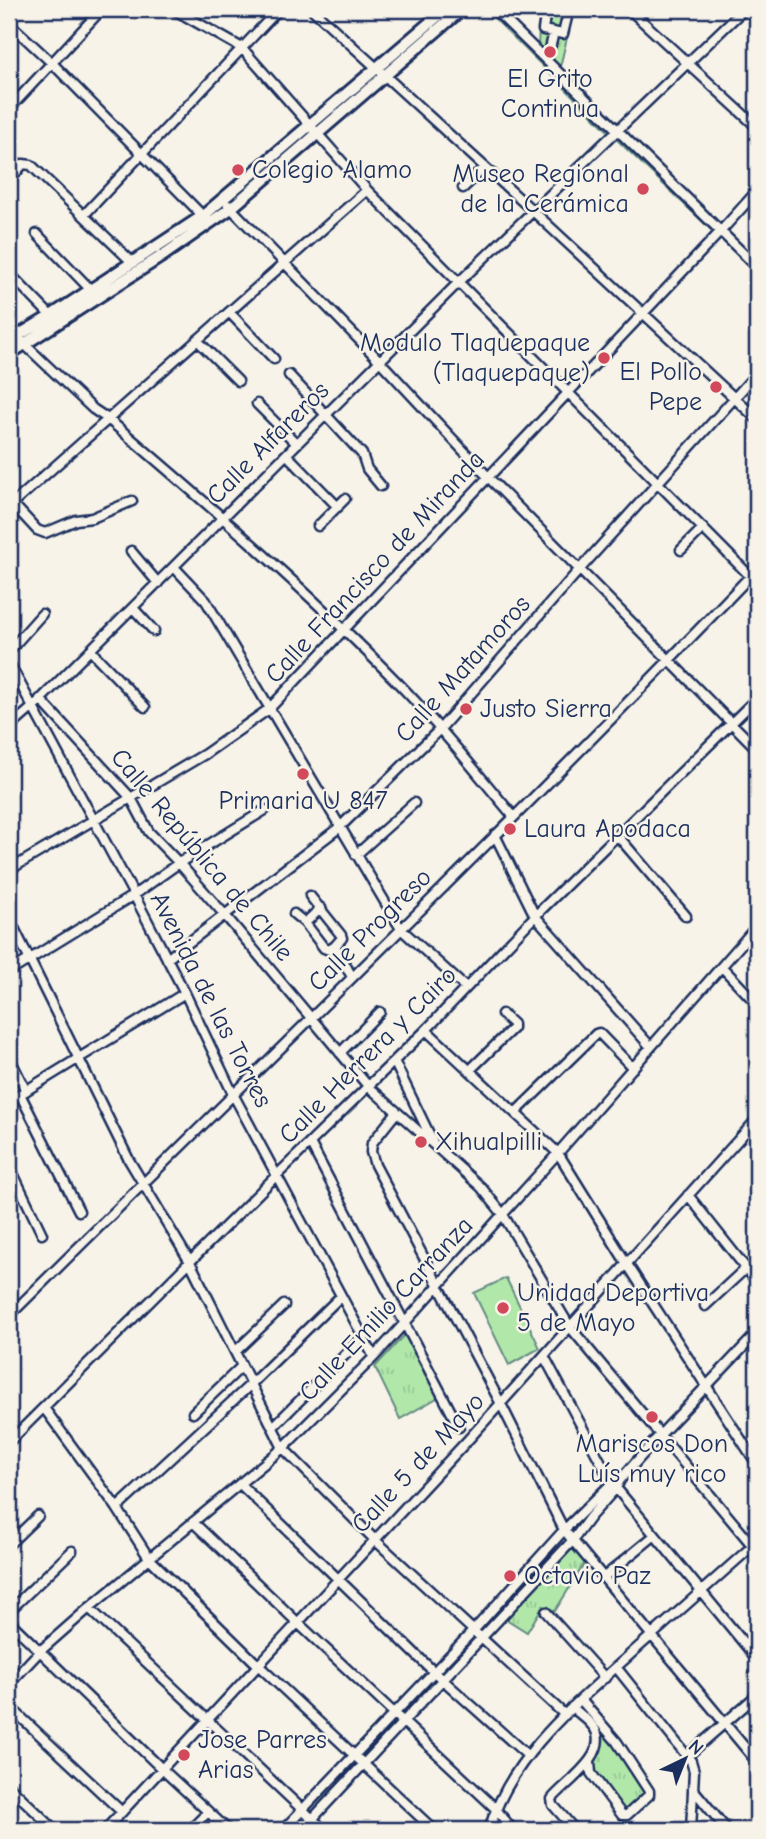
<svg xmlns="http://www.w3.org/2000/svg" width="766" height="1839" font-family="'Comic Neue',sans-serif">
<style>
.park{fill:url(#park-tufts);stroke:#668c84;stroke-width:2}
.pitch{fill:#b1e8aa;stroke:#668c84;stroke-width:2}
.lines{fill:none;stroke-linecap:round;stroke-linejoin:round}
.minor-casing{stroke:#1b2f5e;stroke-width:13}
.major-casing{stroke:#1b2f5e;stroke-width:16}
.minor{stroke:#f7f3e8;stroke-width:8}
.major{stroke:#f7f3e8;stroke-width:10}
.poi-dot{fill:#d1495b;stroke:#f7f3e8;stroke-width:2.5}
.labels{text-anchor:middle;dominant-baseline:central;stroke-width:5;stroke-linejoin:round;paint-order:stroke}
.poi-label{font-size:26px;fill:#1b2f5e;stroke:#f7f3e8;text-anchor:start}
.street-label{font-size:26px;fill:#1b2f5e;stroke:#f7f3e8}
</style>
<defs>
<pattern id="park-tufts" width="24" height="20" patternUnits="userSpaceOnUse" patternTransform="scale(1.75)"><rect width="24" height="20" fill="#b1e8aa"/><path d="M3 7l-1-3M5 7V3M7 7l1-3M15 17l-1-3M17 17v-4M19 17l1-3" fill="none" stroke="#98c795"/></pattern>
</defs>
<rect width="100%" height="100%" fill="#f7f3e8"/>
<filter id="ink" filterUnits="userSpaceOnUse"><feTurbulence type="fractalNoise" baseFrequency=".0143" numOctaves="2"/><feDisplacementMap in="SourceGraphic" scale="14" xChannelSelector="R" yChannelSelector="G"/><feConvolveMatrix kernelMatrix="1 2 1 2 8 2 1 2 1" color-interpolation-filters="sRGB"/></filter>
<g filter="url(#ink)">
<!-- park -->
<path class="park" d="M485,9h15l38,37 1,-19 3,-18h32l-14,58 197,193v14l-145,-139z
M408,1331l34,64 -42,24 -25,-52z
M573,1541l15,17 -33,53 -12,-5 -16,26 -24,-15z
M580,1701l69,90 -27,24 -31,-42 6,-36 -22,-32z"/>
<!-- pitch -->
<path class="pitch" d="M506,1278l34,70 -31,17 -35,-72z"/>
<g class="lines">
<defs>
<path id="minor" d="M173,9l69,39 125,142 390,393
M312,9l222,203 223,207
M494,9l263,258
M546,9l-3,21 20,4 6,-25
M629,9l128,118
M9,23l43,40 151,153
M547,61l7,-29
M9,109l93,-100
M9,181l14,-17 8,1 102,98
M463,188l22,-21
M228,205l146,150 115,123 268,271
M84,215l195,-206
M37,234l54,56
M9,273l42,43
M229,312l45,47
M197,340l41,41
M21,341l72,68 15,10c100,85 199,171 291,265 41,42 77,88 115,133
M289,375l73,79 5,15 14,17
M257,404l40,40
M287,455l51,52
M13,504l24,26 8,3 31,-13 16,-2 40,-17
M9,507l358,-317
M318,526l27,-27
M681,550l22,-22
M131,551l27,32
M174,567l32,34 195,328 65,59
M133,608l21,23
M90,650l55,57
M9,651l33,-37
M9,663l125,232 51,98 48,101 141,263
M40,699l91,99 18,34 30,31 45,51 144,172 113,101 21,26 68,114 187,224
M9,728l24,-21 425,-424 286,-274
M495,835l40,81 116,131
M617,835l69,81
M356,855l58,-52
M9,870l196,-116 64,-45 452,-478 36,-40
M294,914l11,9 19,25 5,2 6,-4 7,-8 -1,-3 -31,-39
M9,918l120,242 61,102 93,186 92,92 190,175
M305,923l16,-15
M335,946l17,31
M167,959l173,-132 100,-98 140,-160 177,-196
M722,967l35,37
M9,972l125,-77 45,-32 86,-53
M426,1030l132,123 69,111 130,200
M340,1053l40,-41
M10,1059l16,32
M394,1061l40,83
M470,1070l43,-42v-4l-11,-10
M20,1094l59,117
M9,1101l176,-108
M396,1113l-24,30 -1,9 4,13 126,239 63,126 193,232
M515,1113l81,-79 3,-1 34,35
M310,1143l149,284
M9,1165l33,69
M688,1195l69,87
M705,1306l41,-38
M9,1316c250,-248 504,-492 748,-747
M235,1352l49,-47
M544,1356l68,127 145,176
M44,1408l73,100 32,50 109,107 176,165
M193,1413l49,-47
M273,1427l90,-90
M9,1442l268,-267 149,-145 109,-114 222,-218
M240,1484l194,188 93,83
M117,1508l134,-124 90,-88
M193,1522l105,101 197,185 18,22
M9,1544l29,-28
M604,1577l51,-42
M89,1608l235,222
M9,1611l63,-60
M546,1612l59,66
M9,1621l153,148 66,61
M616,1667l75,94 3,10 -3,59
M9,1684l30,-32 50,-44 194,-160 91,-91 184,-204 199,-227
M581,1700l36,42 32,49v4l-22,20h-5l-31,-42 -1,-11
M9,1706l113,106
M572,1707c7,7 20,15 24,24 11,26 -31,52 -44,68l1,6 22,25
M687,1756l70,-61
M9,1786l46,44
M693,1789l34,41
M105,1830l362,-389 290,-322
M190,1830l18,-18
M283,1830l190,-199 91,-101 48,-47 8,-3
M302,1830l271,-290 17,-23 26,-29 4,-8 40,-45 97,-102
M489,1830c22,-76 88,-127 145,-179 41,-36 82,-73 123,-109"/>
<path id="major" d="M9,341l42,-25 152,-100 243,-207
M9,354l156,-100 66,-46 231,-199"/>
</defs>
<!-- minor casing -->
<use href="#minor" class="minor-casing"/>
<!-- major casing -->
<use href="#major" class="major-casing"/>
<!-- minor -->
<use href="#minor" class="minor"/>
<!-- major -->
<use href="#major" class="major"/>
</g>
</g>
<!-- markers -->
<g class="poi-dot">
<circle cx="550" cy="52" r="7"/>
<circle cx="238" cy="170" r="7"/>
<circle cx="643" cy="189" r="7"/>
<circle cx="604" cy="358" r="7"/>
<circle cx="716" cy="387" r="7"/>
<circle cx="466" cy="709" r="7"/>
<circle cx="303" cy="774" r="7"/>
<circle cx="510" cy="829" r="7"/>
<circle cx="421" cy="1142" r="7"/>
<circle cx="503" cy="1308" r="7"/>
<circle cx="652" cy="1417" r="7"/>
<circle cx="510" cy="1576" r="7"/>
<circle cx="184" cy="1755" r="7"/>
</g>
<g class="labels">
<!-- poi labels -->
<g class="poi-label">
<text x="550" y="79" text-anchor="middle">El Grito<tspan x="550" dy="30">Continua</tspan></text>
<text x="252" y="170">Colegio Alamo</text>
<text x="629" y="174" text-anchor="end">Museo Regional<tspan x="629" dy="30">de la Cerámica</tspan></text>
<text x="590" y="343" text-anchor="end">Modulo Tlaquepaque<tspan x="590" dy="30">(Tlaquepaque)</tspan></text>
<text x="702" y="372" text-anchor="end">El Pollo<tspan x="702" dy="30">Pepe</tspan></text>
<text x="480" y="709">Justo Sierra</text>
<text x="303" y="801" text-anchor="middle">Primaria U 847</text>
<text x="524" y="829">Laura Apodaca</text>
<text x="435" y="1142">Xihualpilli</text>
<text x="517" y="1293">Unidad Deportiva<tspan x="517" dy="30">5 de Mayo</tspan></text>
<text x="652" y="1444" text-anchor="middle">Mariscos Don<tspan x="652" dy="30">Luís muy rico</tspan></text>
<text x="524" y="1576">Octavio Paz</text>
<text x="198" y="1740">Jose Parres<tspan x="198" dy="30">Arias</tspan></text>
</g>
<!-- street labels -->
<g class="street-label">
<text transform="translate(268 443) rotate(-45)">Calle Alfareros</text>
<text transform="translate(375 567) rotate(-47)">Calle Francisco de Miranda</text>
<text transform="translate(463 669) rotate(-48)">Calle Matamoros</text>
<text transform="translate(202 855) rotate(50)">Calle República de Chile</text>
<text transform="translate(370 930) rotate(-45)">Calle Progreso</text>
<text transform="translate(211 1000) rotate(63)">Avenida de las Torres</text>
<text transform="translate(368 1055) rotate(-45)">Calle Herrera y Cairo</text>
<text transform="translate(386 1309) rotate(-47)">Calle Emilio Carranza</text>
<text transform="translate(418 1463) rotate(-47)">Calle 5 de Mayo</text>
</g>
</g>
<!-- margin -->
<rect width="766" height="1839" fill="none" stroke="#f7f3e8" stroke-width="35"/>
<rect x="18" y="18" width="731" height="1804" fill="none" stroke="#1b2f5e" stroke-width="2.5" filter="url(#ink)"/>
<!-- north arrow -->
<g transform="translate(685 1759) rotate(43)" stroke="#f7f3e8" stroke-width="5" paint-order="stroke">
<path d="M0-5L12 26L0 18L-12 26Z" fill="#1b2f5e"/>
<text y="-10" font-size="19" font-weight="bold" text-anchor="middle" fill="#1b2f5e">N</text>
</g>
</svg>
